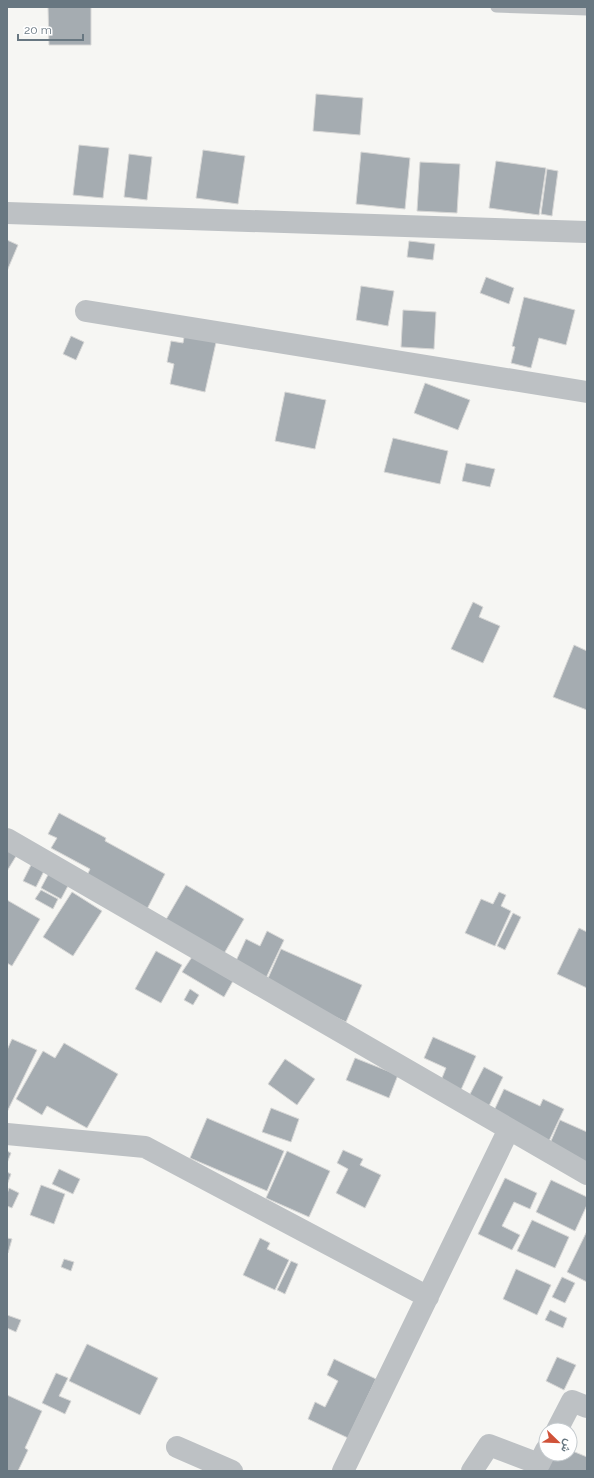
<svg xmlns="http://www.w3.org/2000/svg" width="594" height="1478" font-family="Raleway,Vazirmatn,sans-serif">
<style>
.building{fill:#a5acb1;stroke:#d7d7d6}
.lines{fill:none;stroke-linecap:round;stroke-linejoin:round}
.lane{stroke:#bdc1c4;stroke-width:11}
.street{stroke:#bdc1c4;stroke-width:22}
</style>
<rect width="100%" height="100%" fill="#f6f6f3"/>
<!-- building -->
<path class="building" d="M48,7h43v38h-42z
M316,94l47,4 -3,37 -47,-4z
M79,145l30,3 -6,50 -30,-3z
M203,150l42,6 -7,48 -42,-6z
M361,152l49,6 -5,51 -49,-5z
M129,154l23,3 -5,43 -23,-3z
M496,161l50,7 -7,47 -50,-7z
M420,162l40,2 -3,49 -40,-2z
M547,169l11,2 -6,45 -11,-2z
M7,240l11,5 -11,26z
M409,241l26,3 -2,16 -26,-3z
M486,277l28,11 -5,16 -29,-11z
M361,286l33,5 -6,35 -32,-6z
M524,297l51,13 -9,35 -27,-7 -8,30 -20,-5 4,-16 -3,-1z
M403,310l33,2 -2,37 -33,-2z
M185,332l32,6 -12,54 -35,-8 4,-20 -7,-2 4,-21 12,2z
M71,336l13,6 -8,18 -13,-6z
M425,383l45,17 -12,30 -44,-17z
M285,392l41,8 -11,49 -40,-8z
M393,438l55,13 -8,33 -56,-12z
M466,463l29,6 -5,18 -28,-6z
M473,602l10,5 -4,10 21,9 -17,37 -32,-14z
M574,645l13,6v59l-34,-13z
M59,813l47,25 -1,3 60,33 -19,37 -60,-33 4,-9 -39,-21 6,-10 -9,-4z
M7,846l11,7 -11,18z
M31,865l13,6 -8,16 -13,-6z
M49,873l20,11 -8,15 -20,-11z
M186,885l58,34 -22,38 -58,-34z
M41,890l17,9 -5,10 -18,-10z
M72,892l30,19 -29,45 -30,-19z
M499,892l7,3 -5,11 10,5 -16,35 -30,-13 16,-34 12,5z
M7,900l33,19 -28,47 -5,-3z
M513,913l8,4 -16,33 -8,-4z
M579,928l8,4v56l-30,-14z
M267,931l17,9 -18,38 -31,-15 11,-24 14,7z
M281,949l81,36 -16,37 -81,-37z
M156,951l26,14 -21,38 -26,-14z
M192,957l41,24 -9,16 -42,-25z
M190,989l9,6 -6,10 -9,-5z
M433,1037l43,19 -16,36 -20,-9 6,-15 -22,-10z
M12,1039l25,11 -30,62v-62z
M64,1043l54,31 -31,54 -40,-22 -5,9 -26,-16 27,-48 12,7z
M355,1058l43,17 -9,23 -43,-18z
M285,1059l30,20 -18,26 -29,-21z
M484,1067l19,10 -15,31 -20,-10z
M504,1089l36,17 3,-7 21,10 -16,34 -57,-26z
M271,1108l28,11 -8,23 -29,-10z
M207,1118l77,33 -17,40 -77,-33z
M560,1120l27,12v33l-39,-17z
M343,1150l20,9 -3,6 21,10 -16,33 -29,-15 12,-24 -11,-6z
M7,1151l4,2 -4,10z
M287,1151l43,20 -21,46 -43,-19z
M59,1169l21,10 -7,15 -21,-10z
M7,1172l4,2 -4,11z
M505,1178l32,15 -7,16 -16,-7 -12,24 18,9 -8,15 -34,-16z
M551,1180l36,17v8l-12,26 -39,-19z
M41,1185l24,9 -11,30 -24,-9z
M9,1188l10,5 -7,15 -5,-2v-12z
M532,1220l37,17 -14,31 -38,-17z
M587,1231v51l-20,-10z
M7,1238l5,1 -4,14h-1z
M260,1238l10,5 -3,6 22,11 -14,30 -32,-15z
M64,1259l10,3 -3,9 -10,-4z
M291,1261l7,3 -13,30 -8,-4z
M516,1269l35,16 -14,30 -34,-16z
M562,1277l13,6 -10,20 -13,-6z
M550,1310l17,8 -4,10 -18,-8z
M7,1315l14,5 -5,12 -9,-4z
M87,1344l71,34 -18,37 -71,-34z
M557,1357l19,8 -12,25 -18,-9z
M334,1359l42,20 -28,59 -40,-19 7,-17 10,5 13,-26 -11,-6z
M56,1373l12,5 -9,18 12,5 -6,13 -23,-11z
M7,1395l35,16 -17,37 3,2 -10,21h-11z
M570,1450l17,7v14h-39l-6,-3 6,-14h22z"/>
<g class="lines">
<!-- lane -->
<path class="lane" d="M496,7l91,3"/>
<!-- street -->
<path class="street" d="M7,213l580,19
M86,311l501,81
M7,839l580,335
M7,1134l138,13 283,150
M557,1430l15,-29 15,6
M177,1447l55,24
M343,1471l166,-342
M472,1471l17,-26 50,19 7,-14"/>
</g>
<!-- border -->
<rect width="594" height="1478" fill="none" stroke="#687781" stroke-width="16"/>
<!-- north arrow -->
<g transform="translate(558 1442) rotate(113)"><circle r="19" fill="#ffffff" stroke="#c3c9cd"/>
<path d="M0-3L7 15L0 10L-7 15Z" fill="#d05239"/>
<text y="-6" font-size="11" font-weight="bold" text-anchor="middle" fill="#687781">ش</text>
</g>
<!-- scale -->
<path d="M18 34v6h65v-6" fill="none" stroke="#687781" stroke-width="2"/>
<text x="24" y="34" font-size="12" fill="#687781" stroke="#ffffff" stroke-width="3" paint-order="stroke">20 m</text>
</svg>
